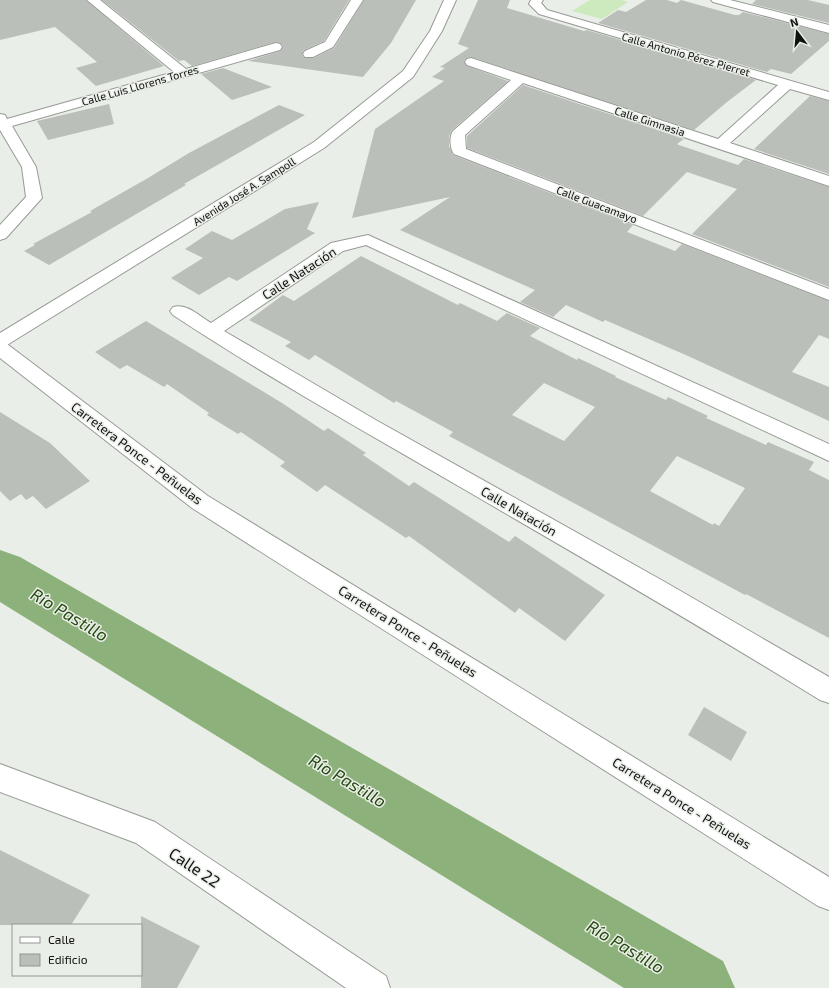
<svg xmlns="http://www.w3.org/2000/svg" width="829" height="988" font-family="'Exo 2',sans-serif">
<style>
.green{fill:#cceabe}
.lines{fill:none;stroke-linecap:round;stroke-linejoin:round}
.river{fill:#8cb17a;fill-rule:evenodd}
.building{fill:#bbbfb9;fill-rule:evenodd}
.minor-casing{stroke:#969b94;stroke-width:2}
.major-casing{stroke:#969b94;stroke-width:2}
.minor{fill:#fff;fill-rule:evenodd}
.major{fill:#fff;fill-rule:evenodd}
.labels{text-anchor:middle;dominant-baseline:central;stroke-width:3;stroke-linejoin:round;paint-order:stroke}
.far-street-label{font-size:11px;fill:#10120f;stroke:#eaeee8}
.street-label{font-size:13px;fill:#10120f;stroke:#eaeee8}
.near-street-label{font-size:16px;fill:#10120f;stroke:#eaeee8}
.near-water-label{font-size:17px;font-style:italic;fill:#264910;stroke:#eaeee8}
</style>
<rect width="100%" height="100%" fill="#eaeee8"/>
<!-- green -->
<path class="green" d="M590,0h31l7,2 -26,17 -30,-8z"/>
<g class="lines">
<!-- river -->
<path class="river" d="M0,550l20,7 703,404 12,27h-111l-624,-386z"/>
</g>
<!-- building -->
<path class="building" d="M0,0h86l78,66 -68,20 -20,-18 21,-6 -42,-35 -55,13z
M102,0h247l-25,41 -20,9 -2,5 3,3h9l20,-10 30,-48h52l-25,43 -28,34 -115,-16 32,-10 3,-5 -3,-3 -4,-1 -84,24 -8,-6 -5,1z
M478,0h32l-3,8 77,23 3,-1 169,50 -29,22 -33,28 -223,-73 -4,1 -3,3 3,5 41,15 -56,49 -3,6v10l4,9 180,70 -6,7 48,19 7,-7 147,57v38l-10,-4 -27,37 37,15v34l-141,-65 -83,-36 -2,2 -37,-17 -13,12 -33,-15 15,-12 -135,-60 50,-33 -98,21 23,-89 69,-48 -12,-4 13,-9 -5,-1 29,-19 -11,-4z
M646,0h21l10,3 4,-3 54,15h4l4,-3 86,22v7l-38,33 -20,-5 -4,3 -169,-49 20,-13 8,2z
M756,0h52l21,5v18l-77,-19z
M223,68l49,19 -40,13 -31,-26z
M523,85l161,54 -7,5 2,1 59,20 6,-6 85,28v100l-137,-53 45,-45 -50,-17 -44,44 -176,-68v-12z
M810,96l19,5v73l-75,-25z
M109,104l5,20 -66,16 -11,-19z
M279,105l26,10 -121,69 2,1 -137,80 -25,-14 11,-6 -2,-1 59,-32 -2,-1 58,-33 41,-25z
M319,202l-12,27 8,4 -78,48 -8,-4 -30,18 -28,-17 32,-20 -18,-9 27,-18 20,9 53,-31z
M361,256l97,49 2,-2 37,18 10,-8 33,15 -10,8 47,24 1,-2 38,18 -1,1 51,23 2,-3 40,19 -2,2 60,27 2,-3 46,20 -5,8 20,10v158l-83,-44 -1,1 -296,-159 4,-4 -57,-31 -2,2 -79,-48 -6,5 -24,-14 6,-4 -42,-22 34,-25 11,6zM544,383l51,24 -31,34 -52,-26zM677,456l68,32 -26,38 -5,-3 -1,2 -63,-34z
M146,321l136,82 42,28 4,-3 38,25 -3,2 46,31 5,-4 95,60 6,-6 90,59 -40,46 -46,-33 -4,5 -106,-77 -3,2 -81,-53 -8,7 -37,-26 5,-4 -44,-30 -3,2 -31,-19 2,-2 -42,-29 -3,3 -37,-22 -7,4 -25,-17z
M0,412l50,31 40,38 -44,28 -13,-13 -7,4 -5,-6 -11,7 -10,-10z
M704,707l43,25 -16,29 -43,-26z
M0,850l90,45 -19,30h-71z
M141,916l59,30 -23,42h-36z"/>
<g class="lines">
<defs>
<path id="minor" d="M87,0h13l86,69 90,-26 4,1 2,3 -2,3 -268,76 24,41 6,31 -36,40 -6,2v-15l26,-28 -4,-30 -22,-37v-16l5,1 2,4 167,-47z
M351,0h12l-30,47 -20,10h-8l-2,-3 2,-3 20,-9z
M444,0h12l-14,31 -29,46 -89,71 -317,197 -7,2v-14l314,-191 89,-71 27,-40z
M531,0h12l-2,3 6,7 282,82v8l-39,-11 -60,54 99,33v10l-306,-103 -58,52 1,14 363,140v11l-375,-146c-4,-5 -5,-18 -1,-23l58,-51 -44,-15 -2,-3 2,-3 4,-1 247,81 60,-54 -239,-71 -10,-10z
M711,0h19l99,25v8l-116,-31z
M368,235l461,209v17l-463,-216 -23,6 -119,80 150,88 291,163 164,95v26l-9,-3c-121,-75 -243,-145 -365,-216 -95,-55 -191,-109 -282,-169l-3,-4 3,-4c14,-4 26,9 38,16l120,-80z
M0,764l155,58 231,154 4,12h-44l-210,-145 -136,-51z"/>
<path id="major" d="M0,342l7,2 201,152 621,381v33l-11,-4 -626,-398 -192,-150z"/>
</defs>
<!-- minor casing -->
<use href="#minor" class="minor-casing"/>
<!-- major casing -->
<use href="#major" class="major-casing"/>
<!-- minor -->
<use href="#minor" class="minor"/>
<!-- major -->
<use href="#major" class="major"/>
</g>
<g class="labels">
<!-- far-street labels -->
<g class="far-street-label">
<text transform="translate(686 54) rotate(16)">Calle Antonio Pérez Pierret</text>
<text transform="translate(140 85) rotate(-16)">Calle Luis Llorens Torres</text>
<text transform="translate(650 121) rotate(18)">Calle Gimnasia</text>
<text transform="translate(244 191) rotate(-32)">Avenida José A. Sampoll</text>
<text transform="translate(597 204) rotate(21)">Calle Guacamayo</text>
</g>
<!-- street labels -->
<g class="street-label">
<text transform="translate(299 273) rotate(-33)">Calle Natación</text>
<text transform="translate(137 453) rotate(37)">Carretera Ponce - Peñuelas</text>
<text transform="translate(519 511) rotate(30)">Calle Natación</text>
<text transform="translate(408 631) rotate(32)">Carretera Ponce - Peñuelas</text>
<text transform="translate(682 803) rotate(32)">Carretera Ponce - Peñuelas</text>
</g>
<!-- near-street labels -->
<g class="near-street-label">
<text transform="translate(195 867) rotate(34)">Calle 22</text>
</g>
<!-- near-water labels -->
<g class="near-water-label">
<text transform="translate(70 614) rotate(31)">Río Pastillo</text>
<text transform="translate(348 780) rotate(31)">Río Pastillo</text>
<text transform="translate(626 946) rotate(31)">Río Pastillo</text>
</g>
</g>
<!-- legend -->
<rect x="12" y="924" width="130" height="52" fill="#eaeee8" stroke="#939691"/>
<rect x="20" y="937" width="20" height="6" fill="#ffffff" stroke="#939691"/>
<text x="48" y="944" font-size="12" fill="#10120f">Calle</text>
<rect x="20" y="954" width="20" height="12" fill="#bbbfb9" stroke="#939691"/>
<text x="48" y="964" font-size="12" fill="#10120f">Edificio</text>
<!-- north arrow -->
<g transform="translate(797 32) rotate(344)" stroke="#eaeee8" stroke-width="3" paint-order="stroke">
<path d="M0-3L7 15L0 10L-7 15Z" fill="#10120f"/>
<text y="-6" font-size="11" font-weight="bold" text-anchor="middle" fill="#10120f">N</text>
</g>
</svg>
